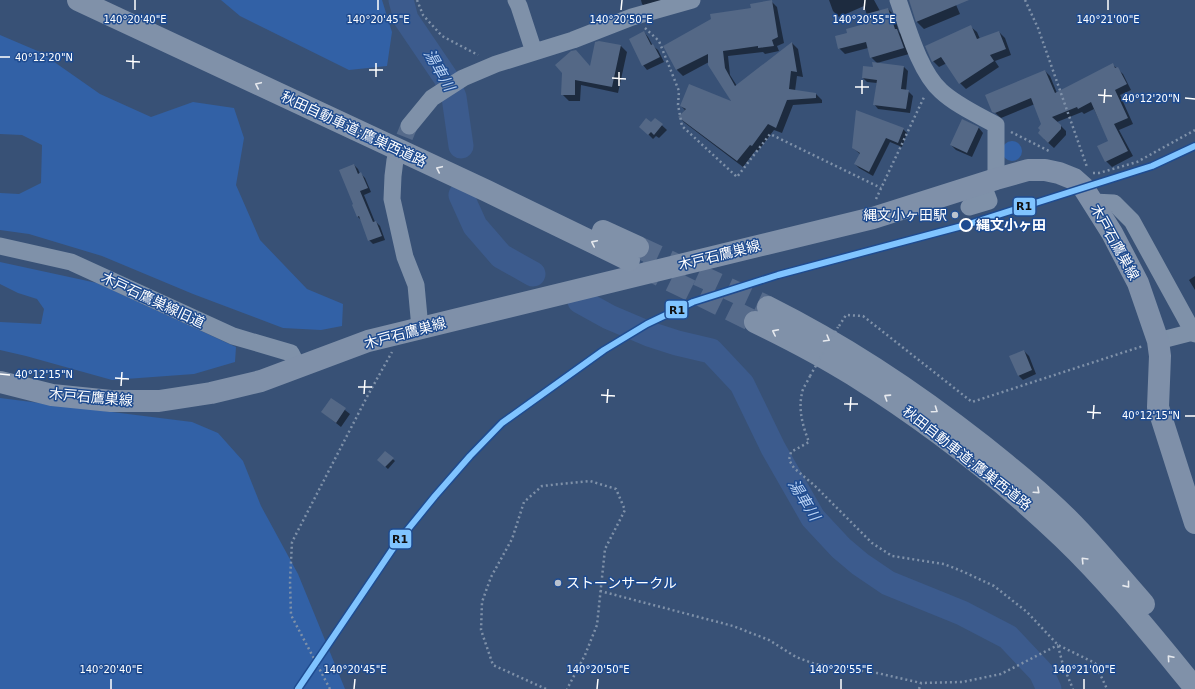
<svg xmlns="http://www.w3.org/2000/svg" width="1195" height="689" font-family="'DejaVu Sans','Noto Sans JP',sans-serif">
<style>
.green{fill:#3261a6}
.shadow{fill:#0007}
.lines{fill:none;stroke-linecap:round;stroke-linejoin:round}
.river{stroke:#3c5b8d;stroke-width:25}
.building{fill:#546886}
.minor-tunnel{stroke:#566b8b;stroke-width:17;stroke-dasharray:17 8;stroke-linecap:butt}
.highway-tunnel{stroke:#566b8b;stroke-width:22;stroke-dasharray:22 11;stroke-linecap:butt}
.path{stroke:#7f91a9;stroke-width:2.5;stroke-dasharray:2 3;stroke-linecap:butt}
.minor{stroke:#7f91a9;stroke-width:17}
.major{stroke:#7f90a9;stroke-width:22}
.highway{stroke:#8091a9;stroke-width:22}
.path-bridge{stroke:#7f91a9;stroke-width:2.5;stroke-dasharray:2 3;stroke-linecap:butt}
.rail-1-casing{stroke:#1e4b90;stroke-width:9}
.rail-1{stroke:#80c4ff;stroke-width:6}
.oneway{stroke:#e6e9ee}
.ticks{fill:none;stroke:#fff;stroke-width:1.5}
.poi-dot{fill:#b9c2cf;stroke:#1e4b90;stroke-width:1.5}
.stop-dot{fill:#1e4b90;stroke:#fff;stroke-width:2}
.labels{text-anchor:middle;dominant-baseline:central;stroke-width:3;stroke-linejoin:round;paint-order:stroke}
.street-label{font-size:14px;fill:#fff;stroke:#1e4b90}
.poi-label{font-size:14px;fill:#fff;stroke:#1e4b90;text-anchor:end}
.stop-label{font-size:14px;font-weight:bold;fill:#fff;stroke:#1e4b90;text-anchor:start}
.water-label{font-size:15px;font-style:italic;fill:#b9d2f4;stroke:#1e4b90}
.ticks-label{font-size:10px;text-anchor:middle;fill:#fff;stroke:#1e4b90;stroke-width:3;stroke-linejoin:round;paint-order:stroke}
.line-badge{stroke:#1e4b90;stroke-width:1.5}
.pale-badge-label{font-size:11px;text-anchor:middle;font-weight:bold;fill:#111}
</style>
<rect width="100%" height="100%" fill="#385176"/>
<!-- green -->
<path class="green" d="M221,0h161l10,32 -5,34 -38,4 -109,-54z
M0,35l40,17 60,42 51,23 42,-15 41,6 10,30 -8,47 24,55 47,49 36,15 -1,22 -21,4 -38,-2 -90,-34 -91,-38 -73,-22 -29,-4v-37l19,1 22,-11 1,-38 -20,-10 -22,-1z
M1002 151a10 10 0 1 1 20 0a10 10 0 1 1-20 0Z
M0,262l97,21 139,64 -1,15 -41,12 -82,6 -86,-24 -26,-6v-28l41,2 3,-15 -7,-10 -19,-6 -18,-9z
M0,398l192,24 26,11 25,28 18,45 37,68 47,115h-345z"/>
<!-- shadow -->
<path class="shadow" d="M641,0h34l-29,8 -4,-4z
M829,0h45l6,11 8,-2 6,6 5,17 4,4 6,18 -32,9 -6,-6 -3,-9 -23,6 -6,-6 9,-14 22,-10 -6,-18 -25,11 -6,-6z
M912,0h42l6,14 -36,15 -7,-7 -7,-21z
M771,1l6,6 7,36 -7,3 2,5 -14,3 -2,-2 -35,4 2,19 7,11 55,-43 6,6 5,28 -6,-1 -2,15 21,3 6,6v3l-29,2 -11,28 -8,-3 -16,21 -2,-1 -13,17 -58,-44 -6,-6 6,-7 -4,-4 52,-2 -24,-42 -26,14 -6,-6 -13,-24z
M971,27l6,5 3,7 19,-7 6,6 6,17 -16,6 4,6 -33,22 -6,-6 -13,-20 -8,4 -6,-6z
M644,32l4,5 5,9 5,4 6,12 -17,8 -4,-5z
M599,42l22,4 6,6 -9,41 -37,-8 -1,16h-11l-7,-7 1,-22 28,-4z
M1113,65l10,9 8,16 -11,5 13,29 -14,6 14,26 -21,11 -6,-6 3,-20 -15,-32 -10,5 -2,-2 -25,10 9,9v4l-12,13 -10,-9 -1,-15 -8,-20 -34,14 -8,-7 52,-40 5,5 7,17z
M904,67l4,4 -2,20h2l5,5 -3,17 -32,-4 -4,-5 3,-21 -10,-1 -4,-4 11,-10z
M655,119l12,11 -8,8 -3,-2 -3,3 -8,-8z
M963,120l16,8 4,5 -11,24 -16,-7 -5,-5z
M903,129l4,4 -5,14 -12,-5 -17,34 -14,-8 -4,-4 5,-10 -7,-6z
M354,165l4,4 2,5h1l4,4 6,14 -7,3 11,27h1l4,4 5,14 -12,4 -4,-4 -7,-19 -4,-4 -5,-12h1z
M1195,276v14l-6,-10z
M1024,351l5,5 7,18 -13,6 -5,-5z
M331,399l19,15 -9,13 -19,-15z
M385,452l10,9 -7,8 -10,-9z"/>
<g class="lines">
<!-- river -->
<path class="river" d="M401,0l5,19 40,59 8,19 7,49
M461,195l14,31 26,30 32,18
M580,301l29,16 40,17 28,9 34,8 31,33 31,64 40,70 28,30 19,16 28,19 74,30 46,24 33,35 8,17"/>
</g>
<!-- building -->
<path class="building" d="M772,0l6,37 -6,3 2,6 -16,2v-2l-35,5 2,17 10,18 57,-44 5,30 -6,-1 -2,18 27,4v5l-29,2 -11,28 -8,-4 -16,22 -2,-1 -13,16 -59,-44 8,-8 -6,-3 9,-22 42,17 -23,-36v-11l-32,16 -13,-24 48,-27 -1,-5 41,-6 -1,-4z
M909,0h60l-53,22z
M888,8l7,21h2l7,19 -34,10 -4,-16 -28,7 -3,-13 12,-3 -1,-4 22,-6 -2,-9z
M971,25l6,14 22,-8 7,18 -16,6 4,6 -35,23 -18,-27 -9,5 -7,-16z
M644,31l7,14 2,-1 7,13 -18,9 -13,-27z
M599,41l22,4 -9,42 -37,-7v15h-14l1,-22 -7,-8 16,-14 5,-1 14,16 5,-24z
M872,62l32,4 -3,23 8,1 -3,19 -33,-4 4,-25 -15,-2 1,-12 10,1z
M1113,63l2,5 3,-1 9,17 -12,6 13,28 -14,6 14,27 -23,11 -8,-16 11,-5 -17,-39 -13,7 -1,-2 -25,10 9,8v4l-13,14 -10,-10 2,-3 -2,-2 3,-4 -10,-26 -36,15 -3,-1 -7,-17 60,-25 10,23z
M856,110l48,18 -6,15 -12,-5 -17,34 -15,-8 6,-11 -8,-5z
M646,118l5,4 4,-4 8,6 -9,11 -3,-3 -3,3 -9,-8z
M962,119l17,8 -12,26 -17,-8z
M354,164l4,10 3,-2 7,16 -8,3 13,31 3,-1 6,15 -14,5 -9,-25 -2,1 -5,-12 1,-1 -14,-34z
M1024,350l8,20 -14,6 -9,-20z
M331,398l15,10 -10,15 -15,-11z
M385,451l9,7 -9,9 -8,-7z"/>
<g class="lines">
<!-- minor-tunnel -->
<path class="minor-tunnel" d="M395,160l14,-34"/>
<!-- highway-tunnel -->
<path class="highway-tunnel" d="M638,247l130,60
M641,266l114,56"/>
<!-- path -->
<path class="path" d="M417,0l6,15 19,21 36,19
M1025,0l13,28 49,139
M645,28l14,13 20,50 -1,14 4,21 55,51 33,-43 111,54
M1011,132l40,20
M1093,173h6l38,-11 58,-32
M876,199l49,-104
M839,326l7,-11 17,1 109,86 171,-56
M810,376c-2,5 -7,11 -8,17 -4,17 1,34 7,49l-18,10 -2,8 5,8 20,17 58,58 20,13 52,8 20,8 30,14 33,26 31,33 37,18 12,26
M600,591l133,35 36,14 27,17 19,7 62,9 44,10 41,-1 39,-8 57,-29
M1058,646l5,19 10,24
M330,689l-39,-74 -1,-34 2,-39 76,-147 24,-43
M546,689l-53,-24 -12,-35 1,-28 9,-25 21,-38 12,-37 18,-16 48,-5 26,8 9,21 -20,39 -8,76 -12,30 -18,34
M919,689l2,-6"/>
<!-- minor -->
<path class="minor" d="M516,0l3,6 15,46
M898,0c10,28 21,71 43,91 15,14 37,24 55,34v54
M409,126l23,-28 31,-20 33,-14 77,-24 59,-23 60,-17
M395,160l-2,16 -1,23 13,58 11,28 4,43
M1093,202l21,1 18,18 61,111
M969,207l20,-6 -3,-8
M0,246l71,16 162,74 58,17 7,14
M1158,341l35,-9 2,2"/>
<!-- major -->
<path class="major" d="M0,382l52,13 59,6h48l52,-8 50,-12 107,-40 505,-123 123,-39 32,-9h17l14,3 15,6 9,8 29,46 26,50 20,58 2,15 -2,51 37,116"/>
<!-- highway -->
<path class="highway" d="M78,0l409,191 142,69
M603,231l35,16
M768,307c76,38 147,85 214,138 30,24 60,48 87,75 27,27 50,56 75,84
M755,322c33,16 66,33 98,53 75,47 146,102 210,163 48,46 90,99 132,150"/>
<!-- path-bridge -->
<path class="path-bridge" d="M810,376l28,-49"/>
<defs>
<path id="rail-1" d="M298,689l98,-145 39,-48 35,-40 32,-33 102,-73 43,-26 46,-22 85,-27 188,-50 186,-59 43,-20"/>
</defs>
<!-- rail-1 casing -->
<use href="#rail-1" class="rail-1-casing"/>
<!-- rail-1 -->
<use href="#rail-1" class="rail-1"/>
</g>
<!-- one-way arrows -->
<defs><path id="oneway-chevron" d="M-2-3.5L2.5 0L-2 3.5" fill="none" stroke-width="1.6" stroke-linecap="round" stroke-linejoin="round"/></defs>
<g class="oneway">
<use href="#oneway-chevron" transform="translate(258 85) rotate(-155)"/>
<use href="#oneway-chevron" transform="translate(439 169) rotate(-155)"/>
<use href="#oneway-chevron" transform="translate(594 243) rotate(-154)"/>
<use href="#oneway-chevron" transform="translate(775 332) rotate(-153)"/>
<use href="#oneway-chevron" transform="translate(827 339) rotate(30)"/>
<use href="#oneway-chevron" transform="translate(887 397) rotate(-147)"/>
<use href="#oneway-chevron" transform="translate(935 410) rotate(35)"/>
<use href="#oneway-chevron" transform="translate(1037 491) rotate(42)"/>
<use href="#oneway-chevron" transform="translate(1084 560) rotate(-134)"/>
<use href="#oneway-chevron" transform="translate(1127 585) rotate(51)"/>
<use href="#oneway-chevron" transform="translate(1170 658) rotate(-131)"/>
</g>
<!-- ticks -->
<path class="ticks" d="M135,10v-10M378,10v-10M621,10l1,-10M864,10l1,-10M1108,10v-10M0,57h10M126,61l14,1M133,69v-14M369,70h14M376,77v-14M612,78l14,1M619,86v-14M855,87h14M862,94v-14M1098,95l14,1M1185,98l10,1M1104,103l1,-14M0,374l10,1M115,378l14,1M121,386l1,-14M358,387h14M364,394l1,-14M601,395l14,1M607,403l1,-14M844,404h14M850,411l1,-14M1087,412l14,1M1185,416h10M1093,419l1,-14M111,689v-10M354,689l1,-10M597,689l1,-10M841,689v-10M1084,689v-10"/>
<!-- markers -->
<g class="poi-dot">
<circle cx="955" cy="215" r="4"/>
<circle cx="558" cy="583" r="4"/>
</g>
<circle class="stop-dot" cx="966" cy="225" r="6"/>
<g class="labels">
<!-- street labels -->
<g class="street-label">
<text transform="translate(354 129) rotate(25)">秋田自動車道;鷹巣西道路</text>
<text transform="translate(1115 242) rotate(61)">木戸石鷹巣線</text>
<text transform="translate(719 255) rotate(-14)">木戸石鷹巣線</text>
<text transform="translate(153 300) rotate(25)">木戸石鷹巣線旧道</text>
<text transform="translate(405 333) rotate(-15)">木戸石鷹巣線</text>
<text transform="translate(91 397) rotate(5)">木戸石鷹巣線</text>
<text transform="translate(967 458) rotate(38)">秋田自動車道;鷹巣西道路</text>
</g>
<!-- poi labels -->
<g class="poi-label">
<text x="947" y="215">縄文小ヶ田駅</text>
<text x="566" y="583" text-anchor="start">ストーンサークル</text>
</g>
<!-- stop labels -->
<g class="stop-label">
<text x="976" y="225">縄文小ヶ田</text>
</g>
<!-- water labels -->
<g class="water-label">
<text transform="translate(439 70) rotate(60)">湯車川</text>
<text transform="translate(804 500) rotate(58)">湯車川</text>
</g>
</g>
<g class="ticks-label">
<text x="135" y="23">140°20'40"E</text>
<text x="378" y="23">140°20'45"E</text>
<text x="621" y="23">140°20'50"E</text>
<text x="864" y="23">140°20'55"E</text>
<text x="1108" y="23">140°21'00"E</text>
<text x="44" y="61">40°12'20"N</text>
<text x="1151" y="102">40°12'20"N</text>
<text x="44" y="378">40°12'15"N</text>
<text x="1151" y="419">40°12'15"N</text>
<text x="111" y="673">140°20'40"E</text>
<text x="355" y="673">140°20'45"E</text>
<text x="598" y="673">140°20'50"E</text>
<text x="841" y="673">140°20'55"E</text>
<text x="1084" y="673">140°21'00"E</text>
</g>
<g class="line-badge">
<rect x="1013" y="197" width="23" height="19" rx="4" fill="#80c4ff"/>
<rect x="665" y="300" width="23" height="19" rx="4" fill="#80c4ff"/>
<rect x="389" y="529" width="23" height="20" rx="4" fill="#80c4ff"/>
</g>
<g class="pale-badge-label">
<text x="1024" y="210">R1</text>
<text x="677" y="314">R1</text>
<text x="400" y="543">R1</text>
</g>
</svg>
